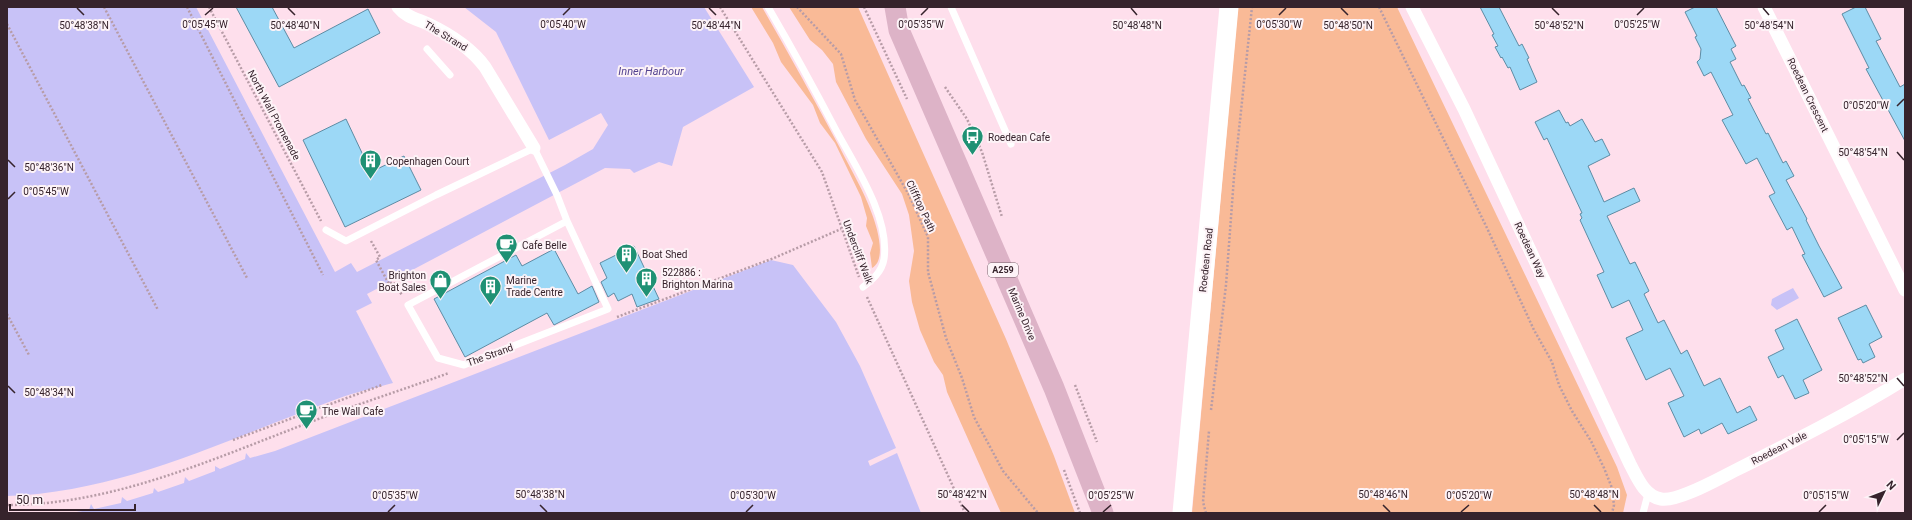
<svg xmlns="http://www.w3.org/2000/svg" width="1912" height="520" font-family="Roboto,sans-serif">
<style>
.green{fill:#f9ba97}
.water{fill:#c8c2f7}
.building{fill:#9cd8f6;stroke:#5d8ca4}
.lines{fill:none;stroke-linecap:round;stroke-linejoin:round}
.path{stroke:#b79ca7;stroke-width:2.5;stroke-dasharray:2 2;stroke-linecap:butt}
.lane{stroke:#fff;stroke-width:7}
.street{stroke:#fff;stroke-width:13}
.secondary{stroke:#fff;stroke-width:19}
.primary{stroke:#ddb3c7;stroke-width:21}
.ticks{fill:none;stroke:#36232c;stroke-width:1.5}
.labels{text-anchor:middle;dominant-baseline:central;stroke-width:4;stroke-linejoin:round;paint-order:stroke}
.shield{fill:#fdf3f7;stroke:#726169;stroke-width:1}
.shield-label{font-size:9px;font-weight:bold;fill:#36232c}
.street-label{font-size:10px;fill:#36232c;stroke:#fdf3f7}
.poi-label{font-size:10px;fill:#36232c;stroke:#fdf3f7;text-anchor:start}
.water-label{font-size:11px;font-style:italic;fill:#544491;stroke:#fdf3f7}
.ticks-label{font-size:10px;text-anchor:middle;fill:#36232c;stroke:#fdf3f7;stroke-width:4;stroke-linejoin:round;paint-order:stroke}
</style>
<rect width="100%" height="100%" fill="#fedfec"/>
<!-- green -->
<path class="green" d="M751,7h11c27,47 53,94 78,141 11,22 24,43 32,66 5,13 15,46 0,54l-2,-15 3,-10 -7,-17 1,-8 -6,-21 -26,-54 -15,-20 -7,-18 -32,-43 -8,-19z
M789,7h69l148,332 48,117 21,57h-74l-54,-121 -4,-17 -9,-13 -14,-32 -8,-28 -3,-21 5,-30 -5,-36 -7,-21 -36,-55 -30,-57 -3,-18 -11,-14 -12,-10z
M1238,7h159l220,460 10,28 -4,18h-431z"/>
<!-- water -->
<path class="water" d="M7,7h189l139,265 16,-9 6,9 208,-107 28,-16 15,-24 -7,-12 -52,27 -53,-108 -32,-25h240l50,80 -71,40 -11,39 -13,-4 -25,11 -4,-4 -25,-1 -238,126 5,9 -16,8 37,72c-18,5 -38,9 -56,16 -108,39 -212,93 -330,97z
M771,260l22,5 43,57 24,44 36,82 -28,13 2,5 27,-13 24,60h-851l19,-3 2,-6 3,5 27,-6 1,-6 5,4 26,-8 1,-5 4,4 26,-9 1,-6 4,4 26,-10v-5l5,3 25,-10 1,-6 4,5 25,-7z
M1793,288l6,10 -22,12 -6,-5 1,-6z"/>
<!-- building -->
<path class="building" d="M236,7h36l22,41 74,-39 12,24 -101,54z
M1480,7h19l20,39 3,-2 7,14 -2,1 10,23 -17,8 -10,-23 -2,1 -6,-11 -1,1 -6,-11 3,-1 -6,-11 2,-1z
M1695,7h21l20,39 -5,3 5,10 -6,3 12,24 2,-1 7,13 -3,1 18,35 2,-1 15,30 3,-2 8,15 -8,4 21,39 -1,1 13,26 23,42 -18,9 -22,-42 3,-1 -13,-27 -5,3 -18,-34 6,-3 -18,-35 -11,6 -24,-44 11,-5 -22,-43 -7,4 -7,-14 3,-3 1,-10 -6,-12 2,-1 -12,-24z
M1856,7h9l16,32 -5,2 24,46 5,-3v57l-39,-72 3,-1 -27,-54z
M1559,110l7,13 2,-1 2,4 12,-7 13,23 7,-3 8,16 -22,11 16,36 30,-14 6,13 -33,15 23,48 5,-2 14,29 -5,3 14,29 6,-3 17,34 6,-4 17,36 16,-8 17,35 13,-7 7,14 -29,14 -6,-11 -21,11 -2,-5 -15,8 -16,-34 16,-7 -14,-28 -24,12 -20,-42 17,-8 -14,-30 -17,8 -15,-33 7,-3 -24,-52 2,-2 -2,-4 2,-1 -35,-75 -3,2 -9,-18z
M346,119l25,53 33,-16 17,34 -76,37 -42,-87z
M634,246l25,53 -22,8 -5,-13 -14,7 -4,-8 -6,4 -7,-15 6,-4 -7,-15z
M554,249l24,45 14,-8 7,16 -45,23 -7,-12 -82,44 -31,-58 82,-44 6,11z
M1866,305l16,32 -13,7 6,13 -12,6 -2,-4 -3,1 -20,-42z
M1797,319l25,51 -19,10 6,13 -14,6 -12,-24 -5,3 -10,-21 16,-8 -9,-19z"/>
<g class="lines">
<!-- path -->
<path class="path" d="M104,7l143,271
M187,7l136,268
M209,7l112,214
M720,7l102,165 37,105
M797,7l44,47 14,46 54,95 19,42v35l18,66 16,40 12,39 29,54 35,42
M864,7l43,92
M1379,7l108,221 47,102 18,32 7,23 13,26 19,30 13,27 8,20 2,17 -2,8
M7,24l151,286
M945,87l22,32 15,33 20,65
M371,241l9,16 -4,3 13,24 4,-2 9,13
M867,297l98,216
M7,314l22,41
M617,317l157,-59 67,-29
M1075,385l22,57
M1211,410l15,-125 8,-108 18,-170
M233,440l149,-55
M1064,470l16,43
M7,505c103,0 199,-43 293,-79 49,-19 99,-35 149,-53
M1206,513l-3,-11 6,-71"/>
<!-- lane -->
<path class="lane" d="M768,7c24,41 47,83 69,125 19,35 53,86 47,127 -2,13 -12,21 -21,28
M951,7l60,137
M427,49l23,26
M326,230l20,11 90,-46 98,-47 23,47 10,26 41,88 -144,56 -26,-7 -30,-53 159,-84
M1643,513l5,-19"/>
<!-- street -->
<path class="street" d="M398,7c8,10 19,12 30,17 21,10 43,24 57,43l49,81
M1412,7l52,102 166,355c7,13 14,32 31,35 17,3 57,-20 73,-28 58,-29 116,-58 171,-92
M1764,7l141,283"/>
<!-- secondary -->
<path class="secondary" d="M1182,513l47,-506"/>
<!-- primary -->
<path class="primary" d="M895,7l4,23 155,358 49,125"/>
</g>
<!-- ticks -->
<path class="ticks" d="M77,8l7,7M288,8l7,7M709,8l7,7M1131,8l6,7M1341,8l7,7M1552,8l7,7M1763,8l6,7M205,15l8,-7M563,15l7,-7M921,15l7,-7M1279,15l7,-7M1637,15l7,-7M1897,106l7,-7M1897,152l7,8M8,160l7,7M8,199l7,-7M1897,378l7,8M8,386l7,7M1897,440l7,-7M540,505l7,7M962,505l7,7M1383,505l7,7M1594,505l7,7M388,512l7,-7M746,512l7,-7M1103,512l8,-7M1461,512l8,-7M1819,512l7,-7"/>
<!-- icons -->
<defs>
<symbol id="bus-pin" viewBox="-11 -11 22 30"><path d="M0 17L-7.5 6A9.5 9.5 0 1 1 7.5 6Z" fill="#1f9174" stroke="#fdf3f7"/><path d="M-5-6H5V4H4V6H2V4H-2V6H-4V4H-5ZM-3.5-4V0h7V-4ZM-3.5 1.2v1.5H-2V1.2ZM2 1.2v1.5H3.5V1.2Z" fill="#fff"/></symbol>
<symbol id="building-pin" viewBox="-11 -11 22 30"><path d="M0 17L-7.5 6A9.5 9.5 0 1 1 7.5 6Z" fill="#1f9174" stroke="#fdf3f7"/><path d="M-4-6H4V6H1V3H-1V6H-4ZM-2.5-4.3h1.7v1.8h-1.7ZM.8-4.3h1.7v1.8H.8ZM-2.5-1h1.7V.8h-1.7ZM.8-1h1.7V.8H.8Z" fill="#fff"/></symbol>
<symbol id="cafe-pin" viewBox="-11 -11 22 30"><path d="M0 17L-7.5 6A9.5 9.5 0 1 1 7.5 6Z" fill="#1f9174" stroke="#fdf3f7"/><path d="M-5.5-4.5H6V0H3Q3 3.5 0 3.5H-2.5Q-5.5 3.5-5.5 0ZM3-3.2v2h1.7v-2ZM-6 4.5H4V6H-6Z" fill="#fff"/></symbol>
<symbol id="shop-pin" viewBox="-11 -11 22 30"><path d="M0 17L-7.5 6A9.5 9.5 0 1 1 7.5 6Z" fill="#1f9174" stroke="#fdf3f7"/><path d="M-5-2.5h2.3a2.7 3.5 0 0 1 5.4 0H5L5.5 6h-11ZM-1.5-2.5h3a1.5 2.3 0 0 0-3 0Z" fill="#fff"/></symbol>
</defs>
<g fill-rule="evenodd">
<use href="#bus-pin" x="960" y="124" width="25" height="34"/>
<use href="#building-pin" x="358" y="148" width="25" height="34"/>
<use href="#cafe-pin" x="494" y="232" width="25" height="34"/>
<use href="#building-pin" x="614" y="242" width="25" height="34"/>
<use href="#building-pin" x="634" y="266" width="25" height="34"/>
<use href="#shop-pin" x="428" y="268" width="25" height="34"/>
<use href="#building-pin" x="478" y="274" width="25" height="34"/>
<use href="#cafe-pin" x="294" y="398" width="25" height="34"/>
</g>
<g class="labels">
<!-- shield labels -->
<rect class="shield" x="988" y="263" width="30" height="14" rx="3"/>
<g class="shield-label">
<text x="1003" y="270">A259</text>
</g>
<!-- street labels -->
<g class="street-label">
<text transform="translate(446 36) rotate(31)">The Strand</text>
<text transform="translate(1808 95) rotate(64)">Roedean Crescent</text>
<text transform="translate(274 115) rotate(62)">North Wall Promenade</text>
<text transform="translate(921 206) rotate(65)">Clifftop Path</text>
<text transform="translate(1530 250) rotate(65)">Roedean Way</text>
<text transform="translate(858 252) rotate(69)">Undercliff Walk</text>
<text transform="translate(1206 260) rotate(-84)">Roedean Road</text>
<text transform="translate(1022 314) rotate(67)">Marine Drive</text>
<text transform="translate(490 355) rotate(-20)">The Strand</text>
<text transform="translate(1779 448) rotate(-27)">Roedean Vale</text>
</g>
<!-- poi labels -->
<g class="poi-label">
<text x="988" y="137">Roedean Cafe</text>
<text x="386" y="161">Copenhagen Court</text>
<text x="522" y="245">Cafe Belle</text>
<text x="642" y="254">Boat Shed</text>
<text x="662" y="272">522886 :<tspan x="662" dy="12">Brighton Marina</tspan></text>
<text x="426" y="275" text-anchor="end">Brighton<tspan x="426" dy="12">Boat Sales</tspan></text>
<text x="506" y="280">Marine<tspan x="506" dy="12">Trade Centre</tspan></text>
<text x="322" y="411">The Wall Cafe</text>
</g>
<!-- water labels -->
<g class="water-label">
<text x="651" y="71">Inner Harbour</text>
</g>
</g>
<g class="ticks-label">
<text x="205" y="28">0°05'45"W</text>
<text x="563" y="28">0°05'40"W</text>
<text x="921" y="28">0°05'35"W</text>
<text x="1279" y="28">0°05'30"W</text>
<text x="1637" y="28">0°05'25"W</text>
<text x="84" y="29">50°48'38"N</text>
<text x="295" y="29">50°48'40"N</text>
<text x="716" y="29">50°48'44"N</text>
<text x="1137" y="29">50°48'48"N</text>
<text x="1348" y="29">50°48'50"N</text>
<text x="1559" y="29">50°48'52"N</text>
<text x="1769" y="29">50°48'54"N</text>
<text x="1866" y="109">0°05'20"W</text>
<text x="1863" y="156">50°48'54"N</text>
<text x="49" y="171">50°48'36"N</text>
<text x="46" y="195">0°05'45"W</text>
<text x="1863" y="382">50°48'52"N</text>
<text x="49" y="396">50°48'34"N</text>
<text x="1866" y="443">0°05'15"W</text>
<text x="540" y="498">50°48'38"N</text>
<text x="962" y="498">50°48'42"N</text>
<text x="1383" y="498">50°48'46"N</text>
<text x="1594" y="498">50°48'48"N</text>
<text x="395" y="499">0°05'35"W</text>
<text x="753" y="499">0°05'30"W</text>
<text x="1111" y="499">0°05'25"W</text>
<text x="1469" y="499">0°05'20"W</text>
<text x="1826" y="499">0°05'15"W</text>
</g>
<!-- border -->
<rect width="1912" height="520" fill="none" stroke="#36232c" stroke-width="16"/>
<!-- north arrow -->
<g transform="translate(1884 492) rotate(47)" stroke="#fdf3f7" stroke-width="3" paint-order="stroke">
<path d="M0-3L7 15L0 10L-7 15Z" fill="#36232c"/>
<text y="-6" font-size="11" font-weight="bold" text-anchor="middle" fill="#36232c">N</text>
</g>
<!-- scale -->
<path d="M10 504v6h125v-6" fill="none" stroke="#36232c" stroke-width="2"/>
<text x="16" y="504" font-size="12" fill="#36232c" stroke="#fdf3f7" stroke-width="3" paint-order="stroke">50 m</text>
</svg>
